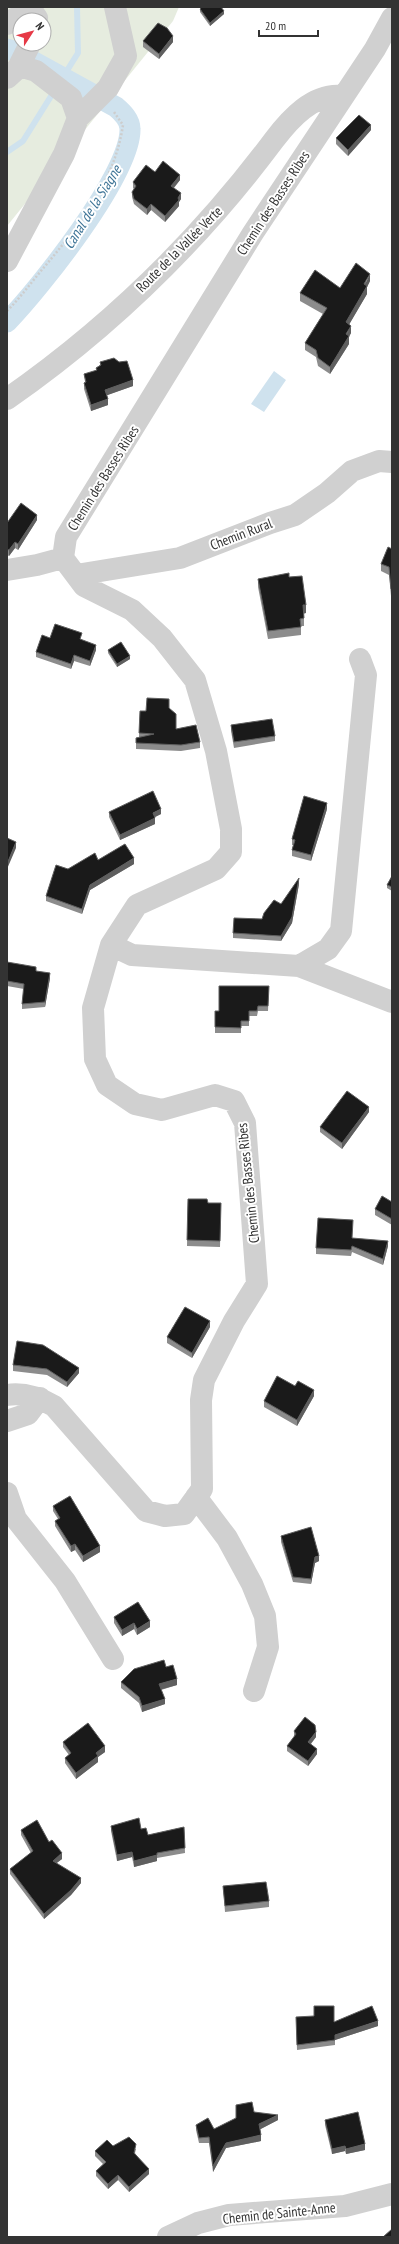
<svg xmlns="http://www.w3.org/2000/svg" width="399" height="2244" font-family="'PT Sans Narrow',sans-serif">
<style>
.green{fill:#e6ecdf;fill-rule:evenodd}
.water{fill:#cfe2ee}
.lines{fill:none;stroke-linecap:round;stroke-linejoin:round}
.stream{stroke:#cfe2ee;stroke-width:6}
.canal{stroke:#cfe2ee;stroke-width:21}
.path{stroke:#cdcdcd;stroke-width:2.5;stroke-dasharray:2 2;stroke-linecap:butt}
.minor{stroke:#d0d0d0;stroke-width:22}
.wall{fill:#8c8c8c}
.shaded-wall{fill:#5f5f5f}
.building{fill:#1a1a1a;stroke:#5f5f5f}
.labels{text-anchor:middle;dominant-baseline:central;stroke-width:4;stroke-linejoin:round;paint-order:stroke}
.street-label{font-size:14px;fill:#333;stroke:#fff}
.water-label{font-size:15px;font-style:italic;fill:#3f7597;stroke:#fff}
</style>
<rect width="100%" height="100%" fill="#fff"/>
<!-- green -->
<path class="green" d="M7,7h172l-6,14 -166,205zM20,20h24v24h-24z"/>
<!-- water -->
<path class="water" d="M274,371l12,9 -22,32 -13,-8z"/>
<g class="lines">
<!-- stream -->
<path class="stream" d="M7,152l16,-11 55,-88 -1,-46"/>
<!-- canal -->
<path class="canal" d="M7,49l7,2 102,56c7,6 14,13 14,22 1,45 -91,160 -123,193"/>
<!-- path -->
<path class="path" d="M7,311c14,-14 26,-31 39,-46 35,-42 69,-85 77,-140l-9,-13"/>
<!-- minor -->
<path class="minor" d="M7,24l23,-16 7,10 -1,2
M18,68l12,-24
M7,78l11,-10h8l10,3 35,27 7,20 -14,36 -57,107
M78,118l30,-30 18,-32 -11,-49
M7,399c102,-71 193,-160 267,-259 16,-21 39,-47 68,-44
M7,570l30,-5 26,-7
M76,575l104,-17 90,-35 25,-8 32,-22 25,-22 27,-10 13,1
M111,945l21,10 167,11 29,-17 13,-18 25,-256 -6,-16
M299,966l93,36
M7,1395c17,-3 33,3 47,11l92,105 19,5 19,-2 18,-25 -1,-89 3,-20 30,-59 23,-37 -12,-161 -11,-22 -19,-6 -53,15 -27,-6 -28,-19 -12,-26 -2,-51 18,-63 26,-40 79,-36 15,-17v-23l-15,-78 -21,-71 -33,-42 -30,-28 -48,-24 -21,-28 3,-21 187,-304 122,-184 17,-31
M7,1421l21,-7 12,-16
M7,1493l9,26 49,62 48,78
M196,1497l31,41 25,46 13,32 3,31 -14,44
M168,2237l30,-14 31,-8 116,-9 47,-12"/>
</g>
<!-- wall -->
<path class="wall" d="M200,9l24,5 -14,12 -10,-14z
M143,41l30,1 -14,17 -16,-12z
M371,130l-23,26 -12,-12v-6z
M155,172l25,8 -6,8 7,11 -2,3v4l-14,16 -14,-12 -4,5 -13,-11 -2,-7v-5l2,-3 -1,-1v-6z
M370,281l-3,6v7l-18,30 2,9 -2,3v8l-19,30 -12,-8 -2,-9 -11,-7v-7l18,-29 -23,-13v-8l40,-5z
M100,362l33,24 -26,9 1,10 -17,6 -7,-22v-6l1,-1 -1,-8 12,-3v-3l4,-3z
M37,520l-19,30 -3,-2 -6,8 -2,-1v-32z
M392,549v47h-1l-2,-21 -8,-4v-7z
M289,577l17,36h-2v13h-3v9l-33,4 -10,-52v-8z
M50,638l32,1 -1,1 15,10 -6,16 -16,-5 -3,8 -35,-12v-5z
M108,650l22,9 -13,8 -9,-14z
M169,708l7,21 24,13v6l-19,3 -45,-2v-11l3,-1 1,-26h6z
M231,725l44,11v5l-41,7 -3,-17z
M327,809l-16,52 -19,-5v-6l1,-5h-1v-6z
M109,812l52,2 -6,3v7l-35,16 -11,-23z
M98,860l36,4 -44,26 -8,24 -36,-13v-5l22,-27z
M392,876v15l-5,-3v-3z
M299,884l-7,39 -11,18 -48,-3v-5l29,-14 19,-15z
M7,962l29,9 14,7 -5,29 -23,2v-5l2,-15 -17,-3z
M269,986l-1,25h-10l-1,5h-8v10h-8v7h-26v-22h4z
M369,1112l-27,37 -22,-17v-5z
M188,1199l20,4h13l-1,44 -33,-1z
M392,1202v23l-17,-10v-6z
M352,1238l36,8 -5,19 -31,-13 -1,4 -35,-2v-6z
M210,1327l-18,31 -25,-15v-6z
M13,1365l66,8 -12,14 -20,-12 -34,-4z
M295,1386l19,10 -17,30 -33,-19v-6z
M53,1506l47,46 -17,10 -8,-12 -4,2 -16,-26v-5l3,-2 -5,-8z
M281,1536l38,25 -4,2 -4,21 -18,-2 -12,-40z
M114,1617l36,10 -13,8 -3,-6 -12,7 -8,-13z
M166,1667l11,18 -16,5 4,14 -23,8 -3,-9 -18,-15v-6z
M294,1731l22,6 -5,7 6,10 -9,12 -21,-15v-5l7,-9z
M63,1742l42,10 -7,5v5l-22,17 -11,-16v-5l4,-3 -6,-8z
M111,1826l30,3 7,6 36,-8 1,26 -28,5v3l-23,6 -2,-10 -15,4 -6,-30z
M21,1830l28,12 13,17 -6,4 25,20 -10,12 -27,24 -34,-45v-5l21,-16 -10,-18z
M223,1886l46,15v6l-44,5z
M296,2017l38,5 44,4 -43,14v5l-38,5z
M254,2112l24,8 -18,9 1,12 -35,7 -13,24 -4,-29h-10l-3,-13v-5l18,4z
M325,2120l40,30 -19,4 -1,-3 -13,3 -7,-29z
M113,2146l23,3 -1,4 14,21 -20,18 -11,-12 -10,9 -12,-13v-5l7,-7 -8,-8v-5z"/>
<!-- shaded-wall -->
<path class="shaded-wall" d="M224,11v3l-14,12v-3z
M173,36v6l-14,17v-5z
M371,125v5l-23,26v-6z
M180,175v5l-9,11v-5z
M181,193v6l-2,3v4l-14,16v-6z
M151,204v6l-4,5v-6z
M370,274v7l-3,6v7l-21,36v-8z
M351,326v7l-2,4v-1v8l-19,30v-7z
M133,380v6l-28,10v-6z
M108,399v6l-17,6v-6z
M37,515v5l-19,30v-6z
M15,542v6l-6,8v-6z
M303,605h3v8l-3,1z
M96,645v5l-6,16v-5z
M74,655v6l-3,8v-5z
M130,656v3l-13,8v-3z
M327,803v6l-16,52v-6z
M161,809v5l-8,4v-5z
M155,818v6l-35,16v-5z
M16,842v6l-9,21v-5z
M134,858v6l-44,26 -8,24v-5l8,-24z
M8,877v6l-1,2v-5z
M299,878v6l-7,39 -11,18v-5z
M50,973v5l-5,29v-5z
M369,1107v5l-27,37v-6z
M388,1241v5l-5,19v-6z
M210,1321v6l-18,31v-5z
M79,1368v5l-12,14v-5z
M314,1390v6l-17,30v-6z
M75,1544v6l-4,2v-6z
M100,1546v6l-17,10v-6z
M319,1556v5l-4,2 -4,21v-5l4,-22z
M150,1621v6l-13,8v-6z
M134,1623v6l-12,7v-6z
M177,1679v6l-18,5v-6z
M165,1699v5l-23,8v-6z
M316,1732v5l-8,10v-5z
M105,1746v6l-7,5v5l-22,17v-6l20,-20z
M317,1749v5l-9,12v-5z
M132,1852v5l-15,4v-6z
M62,1853v6l-9,7v-5z
M157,1855v6l-23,6v-6z
M81,1878v5l-10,12 -27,24v-5z
M378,2021v5l-43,14v-5z
M278,2115v5l-19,10v-6z
M261,2135v6l-35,7 -13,24v-6l13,-23z
M365,2144v6l-19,4v-5z
M345,2146v5l-13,3v-5z
M149,2169v5l-20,18v-5z
M118,2175v5l-10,9v-5z"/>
<!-- building -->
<path class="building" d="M202,7h19l3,4 -14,12 -10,-14z
M158,23l9,5 6,8 -14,18 -16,-13z
M359,115l12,10 -23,25 -12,-12z
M163,161l17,14 -9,11 10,7 -3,5 1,2 -14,16 -14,-12 -4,5 -13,-10 -2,-7 4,-6 -3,-4 13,-17 9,7z
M356,263l14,11 -6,10 3,2 -21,36 5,4 -5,8 3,2 -19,31 -12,-9 -2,-8 -11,-7 22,-35 -27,-15 15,-23 25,18z
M114,358l5,4 8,-1 6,19 -28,10 3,9 -17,6 -7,-22 2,-1 -2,-8 13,-4 -1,-2 5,-3 -1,-3z
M21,503l16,12 -19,29 -3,-2 -6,8 -2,-1v-26z
M388,547l4,2v40h-1l-2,-22 -8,-3z
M289,573v4l13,-1 4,29h-3l1,13 -4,1 1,8 -33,4 -10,-52z
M55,624l27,9 -2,6 16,6 -6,16 -16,-6 -3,9 -35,-12 6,-17 8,3z
M121,642l9,14 -13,8 -9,-14z
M147,698l22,1v9l7,6v15l20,-4 4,17 -19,3 -45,-2v-5l18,-4 -15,-1 1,-22h6z
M272,719l3,17 -41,6 -3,-17z
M153,791l8,18 -8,4 2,5 -35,17 -11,-23z
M304,796l23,7 -16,52 -19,-5 3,-10 -3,-1z
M7,838l9,4 -9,22z
M125,844l9,14 -44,27 -8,24 -36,-13 10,-31 12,4 27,-16 3,7z
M392,876v11l-5,-2z
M299,878l-7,39 -11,19 -48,-3 1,-15 28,1 2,-6 10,-13 7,4z
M7,962l29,5v4l14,2 -5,29 -23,2 2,-20 -17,-3z
M219,986h50l-1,20h-10l-1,5h-8v10h-8v7l-26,-1v-16h4z
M347,1091l22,16 -27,36 -22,-16z
M382,1196l10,6v17l-17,-10z
M188,1199h19l1,4h13l-1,38 -33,-1z
M318,1218l35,2 -1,18 36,3 -5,18 -31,-13 -1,4 -35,-2z
M185,1307l25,14 -18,32 -25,-16z
M17,1341l26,4 36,23 -12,14 -20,-13 -34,-4z
M277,1376l18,10 3,-5 16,9 -17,30 -33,-19z
M70,1496l30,50 -17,10 -8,-12 -4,2 -16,-25 5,-3 -7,-12z
M311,1527l8,29 -4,1 -4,22 -18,-2 -12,-41z
M138,1602l12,19 -13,8 -3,-6 -12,7 -8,-13z
M164,1660l2,7 7,-2 4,14 -18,5 6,15 -23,7 -3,-9 -18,-15 13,-13z
M305,1717l10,8 1,7 -8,10 9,7 -9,12 -21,-15 9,-12 -2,-3z
M88,1723l17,23 -9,7 2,3 -22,17 -11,-15 6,-5 -8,-11z
M139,1818l2,11 5,-1 2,7 36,-8 1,21 -28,5v2l-23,6 -2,-9 -15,3 -6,-29z
M37,1820l12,22 3,-2 10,13 -9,8 28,17 -10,12 -27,24 -34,-45 23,-18 -12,-21z
M266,1882l3,19 -44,5 -2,-20z
M314,2006h20v16l38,-16 6,15 -43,14v5l-38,5 -1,-28 18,-1z
M252,2102l2,10 24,3 -19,9 2,11 -35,8 -13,23 -4,-29 -10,1 -3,-13 12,-7 6,11 22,-11v-13z
M358,2112l7,32 -19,5 -1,-3 -13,3 -7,-29z
M129,2137l7,7 -2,9 15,16 -20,18 -11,-12 -10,9 -12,-13 10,-9 -11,-11 12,-11 6,6z
M392,2229v8h-9z"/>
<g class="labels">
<!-- street labels -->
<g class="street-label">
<text transform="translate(273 203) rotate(-57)">Chemin des Basses Ribes</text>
<text transform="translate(179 249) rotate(-45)">Route de la Vallée Verte</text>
<text transform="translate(103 478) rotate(-58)">Chemin des Basses Ribes</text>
<text transform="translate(241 534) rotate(-21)">Chemin Rural</text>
<text transform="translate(248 1183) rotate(-96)">Chemin des Basses Ribes</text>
<text transform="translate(279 2213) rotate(-6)">Chemin de Sainte-Anne</text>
</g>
<!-- water labels -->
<g class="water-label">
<text transform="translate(92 207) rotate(-58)">Canal de la Siagne</text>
</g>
</g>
<!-- border -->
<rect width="399" height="2244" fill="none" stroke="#333333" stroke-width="16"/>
<!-- north arrow -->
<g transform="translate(32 32) rotate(54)"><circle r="19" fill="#ffffff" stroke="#adadad"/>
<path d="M0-3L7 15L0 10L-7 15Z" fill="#e63946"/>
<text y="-6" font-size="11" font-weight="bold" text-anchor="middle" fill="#333333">N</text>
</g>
<!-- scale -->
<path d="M259 30v6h59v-6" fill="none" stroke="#333333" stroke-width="2"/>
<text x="265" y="30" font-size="12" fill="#333333" stroke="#ffffff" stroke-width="3" paint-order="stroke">20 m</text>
</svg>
